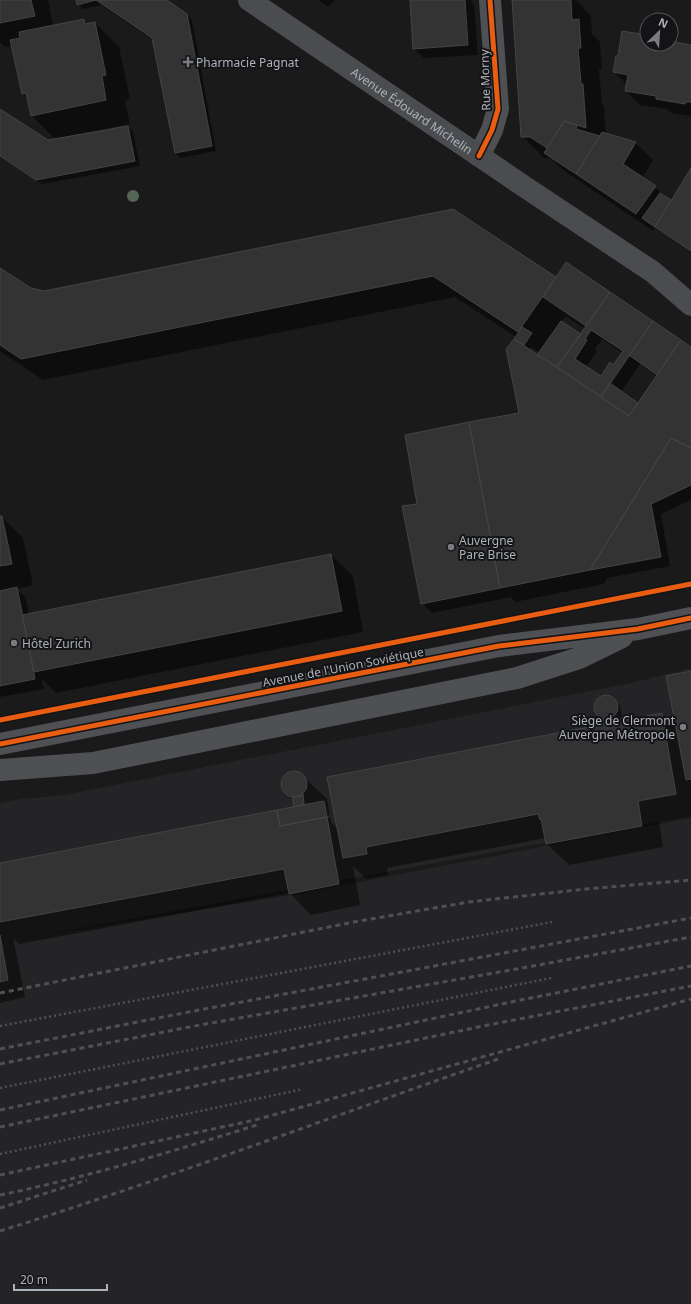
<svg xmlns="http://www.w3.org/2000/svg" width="691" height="1304" font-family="'Noto Sans',sans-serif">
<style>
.built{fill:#242426}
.shadow{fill:#0007;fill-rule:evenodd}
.building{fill:#333334;stroke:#424446;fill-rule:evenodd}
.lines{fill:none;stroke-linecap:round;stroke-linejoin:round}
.path{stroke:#505154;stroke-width:2.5;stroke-dasharray:2 3;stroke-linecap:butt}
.minor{stroke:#4e5053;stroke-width:22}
.major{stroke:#4b4c4f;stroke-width:22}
.rail{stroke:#4e5051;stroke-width:3;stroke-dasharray:5 4;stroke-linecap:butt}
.cycleway-casing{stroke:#141416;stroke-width:8}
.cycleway{stroke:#e95d12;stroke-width:5}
.tree{fill:#556654}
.poi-dot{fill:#797d82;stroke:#141416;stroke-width:1.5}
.labels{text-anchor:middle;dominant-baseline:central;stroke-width:4;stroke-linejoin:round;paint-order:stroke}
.poi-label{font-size:12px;fill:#acb2ba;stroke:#141416;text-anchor:start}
.street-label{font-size:12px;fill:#acb2ba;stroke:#141416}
</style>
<rect width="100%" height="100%" fill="#1a1a1a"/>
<!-- built -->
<path class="built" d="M691,668v148l-659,121 271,-44 388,-75v486h-691v-501l22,-4 42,-4 567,-112z"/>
<!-- shadow -->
<path class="shadow" d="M0,0h48l5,26 30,-6 5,4 7,-1 24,24 11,52 -5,1 5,24 -20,4 1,2 17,-3 5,5 7,34 -98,18 -42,-27v-47l48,32 8,-2 -24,-24 -4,-17 -5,-6 -10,-47 -8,1 -5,-5z
M77,0h88l22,14 5,6 24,131 -35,7 -5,-5 -23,-113 -52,-35 -18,4 -5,-5z
M318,0h17l-6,7z
M411,0h59l4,4 4,51 -54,3 -10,-9z
M513,0h63l15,16 1,18 8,8 2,27h-3l3,35 2,3 2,27 30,9 17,17 -11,18 13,9 16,15 20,-32v82l-36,-24 -2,3 -90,-61 -12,-11 -7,-1 -22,-22z
M647,36v8h24v-3h3l3,3 14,2v70l-20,-3 -4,-4 -27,-4 -14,-14 1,-6 -13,-13 4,-15z
M453,210l103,69 10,-15 125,84v152l-30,14 9,52 -63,12 -3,6 -89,18 -4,-5 -79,16 -10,-10 -4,-99 102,-91 -13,-64 9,-12 -61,-40 -412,83 -43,-29v-82l30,20 14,3zM566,316l19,13 -5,6 -19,-13zM602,339l21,14 -10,13 -12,12 -15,-11 11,-16 -2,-2zM531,347l9,6 -3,3 -9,-6zM640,364l17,13 -19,27 -17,-12z
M0,517h2l21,21 10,47 -16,4 9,9 3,16 302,-59 22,21 10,56 -307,61 -14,-14 2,10 -44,8z
M691,672v144l-32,6 4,25 -94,18 -22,-21 -1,-6 -159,30 1,7 -22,4 -13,-13 7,39 -49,10 -21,-22 -271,51 -6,-6 12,59 -25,6v-139l295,-56 -1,-6 -11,-11 -1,-9 5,-8 9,-2 9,6 22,21 3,16 -6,1 -3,3 9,-2 2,6 7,7 266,-105 -2,-6 -7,-6 -1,-9 1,-4 5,-3 8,-1 11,9 2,11 -6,7 45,-9 16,16z"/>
<!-- building -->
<path class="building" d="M0,0h31l4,16 -35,7z
M76,0h91l20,14 25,132 -37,7 -23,-115 -56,-38 -19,5z
M410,0h55l3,45 -55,4z
M512,0h59l1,20 7,-1 2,29h-3l3,36h2l3,44 -22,-7 -17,27 -17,-11h-9z
M84,19l1,5 10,-2 11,53 -4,1 4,24 -75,16 -5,-23 -4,1 -12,-54 10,-2 -1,-6z
M622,31l25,4v9h24v-4h4l-1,2 17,3v57h-5l-1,2 -29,-5v-3l-31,-5 3,-16 -15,-3 3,-16h2z
M0,109l48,31 80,-14 7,35 -99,19 -36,-24z
M564,121l13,4 -1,4 24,7 -24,38 -32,-21z
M602,132l34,10 -13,22 33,22 -20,28 -60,-40z
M691,168v83l-36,-24z
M660,193l11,7 -16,27 -13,-9z
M453,209l103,68 -38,55 -85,-56 -412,83 -21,-14v-77l31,20 13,3z
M566,262l44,30 -24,34 -43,-29z
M610,292l43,29 -52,76 -44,-30zM591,330l32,21 -10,14 -3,-3 -9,14 -26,-17 12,-19 -2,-1z
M561,321l20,13 -24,33 -20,-12z
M653,321l28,19 -24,35 -28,-20z
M522,327l10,6 -8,12 -10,-6z
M514,339l115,77 52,-76 10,7v101l-20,-10 -81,132 -90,18 -31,-166 50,-9 -13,-64z
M610,383l28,20 -9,13 -28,-19z
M469,422l31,166 -79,16 -19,-98 15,-2 -12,-69z
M671,438l20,10v37l-40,19 10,53 -71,13z
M0,516h2l10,48 -12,2z
M331,554l11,57 -308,61 -12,-57z
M17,587l18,92 -35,7v-95z
M691,671v108l-5,1 -20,-104z
M594 707a12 12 0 1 1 24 0a12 12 0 1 1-24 0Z
M662,713l14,81 -38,7 4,25 -96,18 -5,-25 -1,1 -2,-6 -172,33 1,7 -24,4 -16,-81z
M602,718h9l1,5 -9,1z
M281 784a13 13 0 1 1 26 0a13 13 0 1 1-26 0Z
M303,794l1,10 -10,3 -2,-10 10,-1z
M324,801l3,16 -47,9 -3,-16z
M277,810l3,16 47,-9 12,67 -50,10 -5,-25 -284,53v-59z
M0,935l8,45 -8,2z"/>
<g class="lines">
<!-- path -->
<path class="path" d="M0,1026l552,-104
M0,1088l551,-110
M0,1154l303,-65"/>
<!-- minor -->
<path class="minor" d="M479,156l13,-26 6,-21 -8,-109
M0,744l499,-98 139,-17 53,-11
M0,770l93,-7 424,-85 62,-20 43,-21"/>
<!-- major -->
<path class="major" id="s1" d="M249,0l276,187 128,85 38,33"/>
<!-- rail -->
<path class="rail" d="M0,993l354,-71 115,-20 117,-13 105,-9
M0,1049l199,-39 492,-92
M0,1064l200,-39 311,-55 180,-33
M0,1110l516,-109 175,-35
M0,1127l488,-102 203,-39
M0,1175l255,-55 436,-121
M0,1195c88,-18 174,-44 260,-71
M0,1208l87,-28
M0,1231c169,-53 334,-115 501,-173"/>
<defs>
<path id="cycleway" d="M479,156l13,-26 6,-21 -8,-109
M0,720l691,-136
M0,744l499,-98 139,-17 53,-11"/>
</defs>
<!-- cycleway casing -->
<use href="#cycleway" class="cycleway-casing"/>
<!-- cycleway -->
<use href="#cycleway" class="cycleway"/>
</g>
<!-- trees -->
<circle class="tree" cx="133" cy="196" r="6"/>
<!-- markers -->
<g class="poi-dot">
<path d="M186 56h4v4h4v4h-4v4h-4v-4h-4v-4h4z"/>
<circle cx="451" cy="547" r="4"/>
<circle cx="14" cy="643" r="4"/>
<circle cx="683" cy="727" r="4"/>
</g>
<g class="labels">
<!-- poi labels -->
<g class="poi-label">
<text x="196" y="62">Pharmacie Pagnat</text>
<text x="459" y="540">Auvergne<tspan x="459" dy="14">Pare Brise</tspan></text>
<text x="22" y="643">Hôtel Zurich</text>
<text x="675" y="720" text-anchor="end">Siège de Clermont<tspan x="675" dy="14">Auvergne Métropole</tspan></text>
</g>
<!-- street labels -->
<g class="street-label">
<text transform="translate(485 80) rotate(-92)">Rue Morny</text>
<text stroke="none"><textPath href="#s1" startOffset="197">Avenue Édouard Michelin</textPath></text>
<text transform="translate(343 667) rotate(-11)">Avenue de l'Union Soviétique</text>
</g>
</g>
<!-- north arrow -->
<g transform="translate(659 32) rotate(25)"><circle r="19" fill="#141416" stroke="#515358"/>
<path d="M0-3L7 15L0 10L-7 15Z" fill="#797d82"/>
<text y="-6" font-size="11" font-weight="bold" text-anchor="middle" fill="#acb2ba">N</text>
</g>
<!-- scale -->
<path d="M14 1284v6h93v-6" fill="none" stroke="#acb2ba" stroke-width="2"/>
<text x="20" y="1284" font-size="12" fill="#acb2ba" stroke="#141416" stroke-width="3" paint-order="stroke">20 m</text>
</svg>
